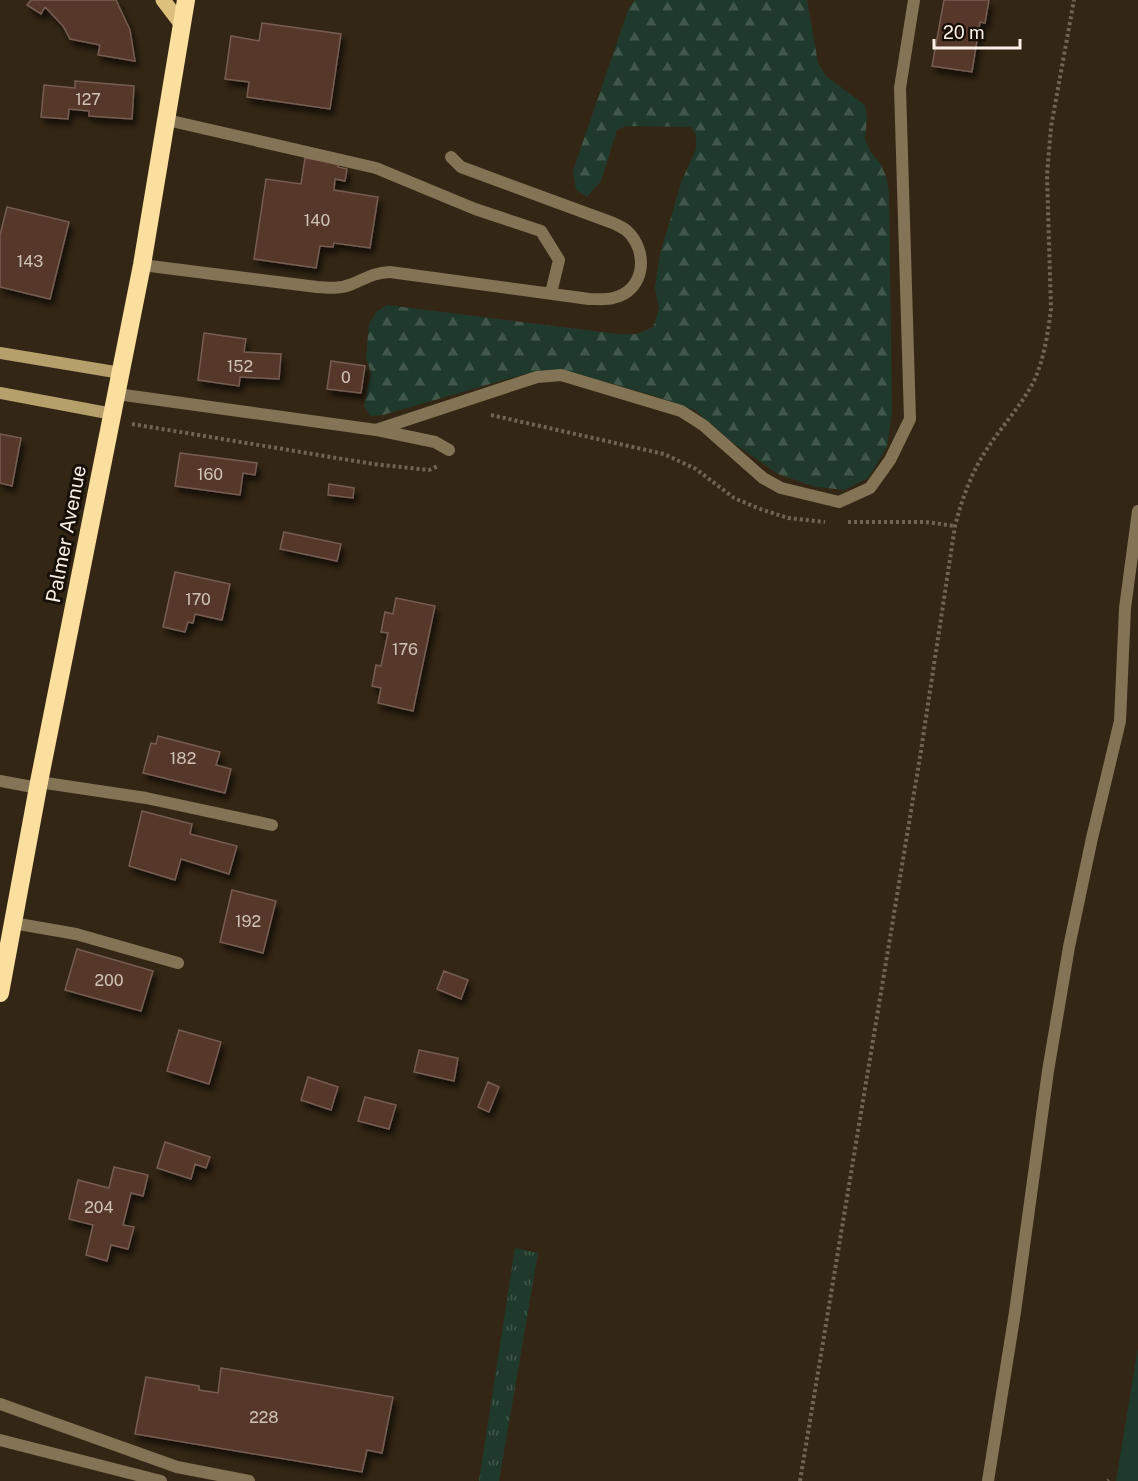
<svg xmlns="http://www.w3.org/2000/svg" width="1138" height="1481" font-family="'Public Sans',sans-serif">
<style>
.grass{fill:url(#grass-tufts)}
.forest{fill:url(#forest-firs)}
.park{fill:#1f3a2c}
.building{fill:#55372a;stroke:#765d53;stroke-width:1.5;filter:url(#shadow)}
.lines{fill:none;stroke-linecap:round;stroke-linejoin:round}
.path{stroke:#716454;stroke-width:4;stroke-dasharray:3 3;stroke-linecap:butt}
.lane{stroke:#827454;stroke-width:12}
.street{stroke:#827454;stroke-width:12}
.secondary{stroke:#b59f6b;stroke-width:12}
.primary{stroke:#dcc07c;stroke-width:15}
.highway{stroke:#fadf9e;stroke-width:18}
.labels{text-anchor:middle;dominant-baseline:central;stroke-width:6;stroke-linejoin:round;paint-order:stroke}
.number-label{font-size:16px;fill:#d1c2b6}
.street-label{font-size:20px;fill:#faf0e5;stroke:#171009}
</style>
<defs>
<pattern id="grass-tufts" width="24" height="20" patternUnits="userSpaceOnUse" patternTransform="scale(1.5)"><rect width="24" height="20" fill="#1f3a2c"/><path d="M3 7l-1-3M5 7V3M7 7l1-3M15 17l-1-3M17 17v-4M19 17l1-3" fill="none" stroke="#40574a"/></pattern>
<pattern id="forest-firs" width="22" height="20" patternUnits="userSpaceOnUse" patternTransform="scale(1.5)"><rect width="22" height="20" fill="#1f3a2c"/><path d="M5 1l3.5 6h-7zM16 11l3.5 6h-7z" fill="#40574a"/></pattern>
<filter id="shadow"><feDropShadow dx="3.5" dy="6" stdDeviation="3" flood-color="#0009"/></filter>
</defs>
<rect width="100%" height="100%" fill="#342614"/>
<!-- grass -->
<path class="grass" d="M515,1248l23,5 -39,228h-20z"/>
<!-- forest -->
<path class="forest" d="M635,0h172l11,63 8,13 39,29 2,13 -2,20 5,13 10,12 6,13 3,17 3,219 -5,35 -19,31 -23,12 -29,-3 -38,-13 -46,-32 -36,-31 -38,-14 -83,-24 -27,-2 -23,3 -142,41 -13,1 -6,-10 7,-33 -5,-15 3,-34 7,-12 11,-7 231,29h19l16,-7 6,-18 -4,-21 5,-34 22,-74 14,-31v-14l-5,-8 -65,-1 -9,4 -16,51 -14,16 -11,-7 -3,-19 56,-164z"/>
<!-- park -->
<path class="park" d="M1138,1348v133h-22z"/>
<!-- building -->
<path class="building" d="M31,0h85l14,30 5,31 -37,-6 2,-10 -30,-6 -7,-13 -18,-19 -4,7 -14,-9z
M944,0h45l-4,23 -5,-1 -8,50 -40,-6z
M262,23l79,11 -11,75 -83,-12 2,-15 -24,-3 6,-43 28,5z
M75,81l59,5 -2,33 -43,-3v-5l-20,-2 -1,10 -27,-2 3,-32 31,3z
M305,158l33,5v4l9,2 -2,12 -10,-2 -1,11 44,7 -8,51 -36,-5 -1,4 -13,-1 -4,22 -62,-9 12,-80 35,5z
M7,207l62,15 -19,77 -50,-12v-52z
M204,333l42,6 -2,13 37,2 -2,25 -39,-2 -1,9 -41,-6z
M331,361l34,5 -4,27 -34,-4z
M0,434l21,4 -9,48 -12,-3z
M180,453l77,10 -2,12 -12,-2 -3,22 -65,-9z
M329,484l25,4 -1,10 -25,-3z
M284,532l57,12 -4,17 -57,-12z
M175,572l55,12 -8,36 -27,-6 -2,9 -5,-1 -3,10 -22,-5z
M396,598l39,8 -22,105 -35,-8 3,-15 -9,-2 4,-21 5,1 7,-33 -7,-1 4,-20 8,2z
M158,736l62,16 -4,13 15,4 -6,24 -82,-20 8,-30 5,1z
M142,811l50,13 -2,10 47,12 -8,28 -48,-15 -6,21 -46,-14z
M232,890l44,11 -13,52 -43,-11z
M77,949l76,22 -12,40 -76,-21z
M444,971l24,9 -7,19 -24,-10z
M179,1030l42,12 -12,42 -42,-13z
M419,1050l39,8 -4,23 -40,-9z
M308,1077l30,10 -7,23 -30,-10z
M488,1082l11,5 -10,25 -11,-5z
M365,1097l31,8 -7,24 -31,-8z
M165,1142l45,15 -4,11 -11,-4 -4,15 -34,-11z
M114,1167l34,8 -5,21 -12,-3 -8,32 11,2 -6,22 -17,-4 -4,16 -21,-6 7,-30 -24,-6 9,-39 31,8z
M221,1368l172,29 -11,56 -15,-3 -5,22 -227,-38 11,-57 53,9v4l19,3z"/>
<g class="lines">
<!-- path -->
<path class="path" d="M491,415l173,39 32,15 38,29 26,11 28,9 37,4
M132,424l241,40 56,6 9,-4
M848,522h78l29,4
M800,1481l120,-724 35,-231c7,-27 16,-53 32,-77 15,-23 34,-43 47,-68 10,-22 14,-48 17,-72l-4,-134 4,-48 23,-127
M1108,1481l1,-1"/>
<!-- lane -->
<path class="lane" d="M167,120l209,48 99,41 66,22 18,29 -8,33
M142,265l175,22c12,1 24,2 35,-3 15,-6 21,-11 38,-12l199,27c8,0 17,1 24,-1 33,-7 36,-48 13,-68 -4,-3 -9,-5 -13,-7l-152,-56 -10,-10
M117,394l259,36 161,-53 24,-2 120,36 22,14 60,53 18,10 58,14 31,-14 20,-28 20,-41 -10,-331 14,-88
M377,430l58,12 14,8
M39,782l107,16 126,27
M13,923l63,11 102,29
M0,1404l177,63 72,14
M0,1440l161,41
M988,1481l27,-169 33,-241 21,-124 23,-109 28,-117 5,-113 13,-97"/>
<!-- street -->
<path class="street" d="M0,781l38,7"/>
<!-- secondary -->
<path class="secondary" d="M0,353l121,20
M0,393l113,21"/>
<!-- primary -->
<path class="primary" d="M163,0l19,25"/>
<!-- highway -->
<path class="highway" d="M0,993l39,-211 103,-517 44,-265"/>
</g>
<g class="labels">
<!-- number labels -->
<g class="number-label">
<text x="88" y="99">127</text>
<text x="317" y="220">140</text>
<text x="30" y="261">143</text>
<text x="240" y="366">152</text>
<text x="346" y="377">0</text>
<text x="210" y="474">160</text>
<text x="198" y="599">170</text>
<text x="405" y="649">176</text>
<text x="183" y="758">182</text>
<text x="248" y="921">192</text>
<text x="109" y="980">200</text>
<text x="99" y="1207">204</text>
<text x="264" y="1417">228</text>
</g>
<!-- street labels -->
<g class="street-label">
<text transform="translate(66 534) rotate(-79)">Palmer Avenue</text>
</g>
</g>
<!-- scale -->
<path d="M934 39v9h86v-9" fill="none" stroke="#faf0e5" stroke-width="3"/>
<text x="943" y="39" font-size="18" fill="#faf0e5" stroke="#171009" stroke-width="4.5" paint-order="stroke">20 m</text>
</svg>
